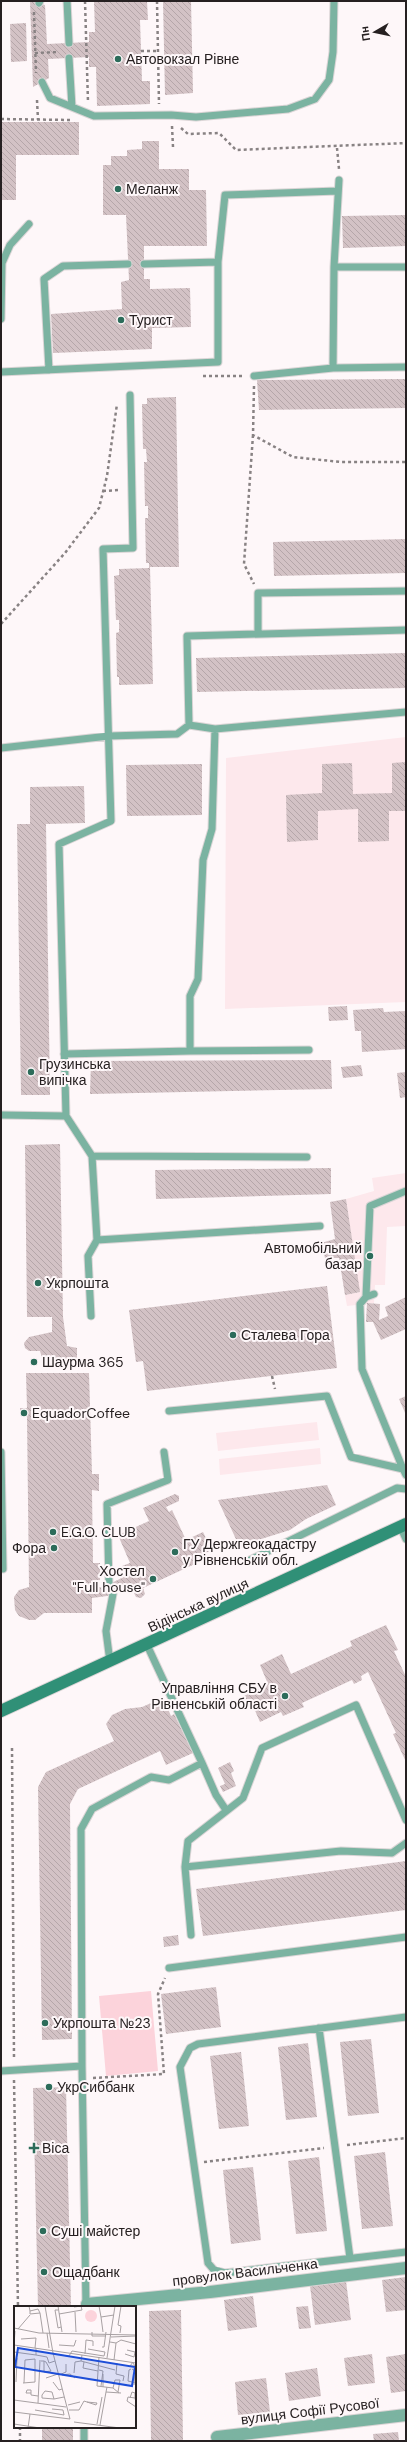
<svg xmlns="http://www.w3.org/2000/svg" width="407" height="2442" font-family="'DM Sans',sans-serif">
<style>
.built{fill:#fde8ec}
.garden{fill:#fcd3db}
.building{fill:url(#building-back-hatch)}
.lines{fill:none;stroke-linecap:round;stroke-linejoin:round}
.lane-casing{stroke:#dbd5d6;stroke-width:9}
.street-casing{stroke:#dbd5d6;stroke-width:14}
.secondary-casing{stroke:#dbd5d6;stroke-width:14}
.path{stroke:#888283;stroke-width:2.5;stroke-dasharray:3 3;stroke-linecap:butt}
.lane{stroke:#7bb3a1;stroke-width:7}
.street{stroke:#7bb3a1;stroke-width:12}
.secondary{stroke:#309077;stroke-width:12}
.poi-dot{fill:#2c6c5a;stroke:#fef7f9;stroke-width:1.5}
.labels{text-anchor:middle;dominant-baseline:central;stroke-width:4;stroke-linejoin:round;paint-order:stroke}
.poi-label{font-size:14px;fill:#262021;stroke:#fef7f9;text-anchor:start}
.street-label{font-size:14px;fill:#262021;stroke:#fef7f9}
.inset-road{fill:none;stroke:#a8a1a3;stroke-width:1}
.view{fill:#1d4ed8;fill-opacity:0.15;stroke:#1d4ed8;stroke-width:2}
.inset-edge{fill:none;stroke:#262021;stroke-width:2}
</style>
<defs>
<pattern id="building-back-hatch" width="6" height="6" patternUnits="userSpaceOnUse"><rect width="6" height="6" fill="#d3c2c5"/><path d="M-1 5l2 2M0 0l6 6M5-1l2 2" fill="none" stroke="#b5a6a9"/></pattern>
</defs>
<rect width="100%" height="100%" fill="#fef7f9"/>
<!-- built -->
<path class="built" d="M406,737v265l-181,7 1,-251z
M406,1173v53l-19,1 -2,58h-10l-1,18 -27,3 -2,-11 14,-3 -13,-93 28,-8 -2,-13z
M317,1422l2,18 -101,11 -2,-18z
M320,1448l1,16 -101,11 -1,-16z"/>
<!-- garden -->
<path class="garden" d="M151,1991l7,80 -52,5 -7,-80z"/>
<!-- building -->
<path class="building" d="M30,1l15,4 2,39 42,-2v-10h6l-1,-31h53l1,19h-8l2,61h8v23l-53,2 -1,-39h-7v-10l-41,2 1,19 -16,9z
M163,1h28l2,92 -28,2z
M26,23l1,38 -16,1 -1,-38z
M1,122h78v33h-63v45h-15z
M142,141h17v28h30v21h17l1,56h-63v33h6v10l40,-1 1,39 -39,1v21l-99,4 -2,-39 71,-5 -1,-27 8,-2 -3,-65h-23v-50h8v-9h16v-6l15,-1z
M406,215v31l-63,2 -1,-32z
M406,379v29l-147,2 -2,-30z
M176,397l3,170h-29l3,117 -34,1v-8h-2l-1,-44 3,-1v-12h-3l-2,-44 5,-1v-6l30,-1v-5h-3l-1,-45h3v-12h-3l-1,-44h3l-1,-13h-3l-1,-45h5v-6z
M406,539v34l-132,3 -1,-34z
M406,653v35l-209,4 -1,-34z
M406,762v49h-17v30l-31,1v-33l-40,2v29l-31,2 -1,-47 36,-2v-29l30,-1 1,31 39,-1v-30z
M202,764v51l-75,1 -1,-51z
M84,786l1,37 -39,1 4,271h-29l-4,-271h13v-37z
M347,1006l1,14 -19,1 -1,-14z
M383,1008l1,4 22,-1v38l-44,3 -1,-21h-6l-2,-21z
M331,1060l1,29 -242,5 1,-33z
M361,1065l2,11 -20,2 -2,-11z
M406,1072v25l-6,1 -3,-25z
M60,1144l3,173 4,29 10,2v11l-18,3 -11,-1 -6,-3 -2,-7h-11l-4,-3 -1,-5 5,-6 23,-5v-15h-25l-2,-172z
M331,1168v26l-175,5 -1,-29z
M346,1199l14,93 -15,3 -6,-37h-14l-4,-15 14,-4 -5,-37z
M327,1286l10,82 -190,23 -4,-30 -7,1 -7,-52z
M406,1297v32l-25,11 -8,-18h-7l1,-19 13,1 -1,16 9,-4 -3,-9z
M26,1373h63l3,101h7v17l-7,-1 1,73h7v17l-9,1v7l12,-1 23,-11 -4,-10 8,-3 -12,-28 31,-14 -6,-13 32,-14 4,2v5l-13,6 3,5 3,-2 14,30 17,-8 5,10 3,-1 5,3v4l-21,10 2,5 -54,25 2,6 -4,4 -5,-1 -6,-12 -23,11 -15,2v15h-48l-9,7h-6l-10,-4 -4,-6 -1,-13 5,-7 10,-3 -2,-171h-7v-8h7z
M406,1396v19l-7,-16z
M327,1485l9,20 -30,14 -16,11 -32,10 -18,8 -22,-48z
M386,1625l12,25 -4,1 12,26v85l-13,-28 3,-1 -28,-61 -7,4 1,4 -8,4 -2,-4 -50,23 2,4 -21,9 -2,-4 -21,10 -7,-16 -6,3 -5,-12 26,-13 -8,-19 22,-11 9,20 61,-28 -2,-5z
M158,1700l7,2 6,14 3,-2 19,39 -27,12 -6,-14 -82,38 -8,15 2,235 -30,1 -4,-253 8,-15 68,-31 -8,-17 6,-9 13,-6 17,-2z
M230,1762l4,9 -3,2 5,13 -13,6 -3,-6 5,-2 -7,-16z
M406,1861v49l-203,26 -7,-47z
M178,1935l1,10 -15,2 -1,-10z
M216,1987l5,40 -55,7 -5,-40z
M371,2039l8,74 -31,3 -8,-74z
M308,2043l9,74 -31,3 -8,-73z
M241,2052l8,74 -30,3 -9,-73z
M66,2087l5,220h-33l-5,-219z
M385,2152l8,74 -31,3 -8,-73z
M319,2157l8,74 -31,3 -8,-73z
M253,2167l8,73 -30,4 -8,-74z
M406,2277v33l-20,2 -4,-32z
M346,2281l5,39 -36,5 -5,-39z
M253,2296l4,31 -29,4 -4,-31z
M308,2306l3,22 -12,1 -3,-22z
M181,2310l2,131h-32l-2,-130z
M372,2354l3,29 -27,3 -4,-28z
M406,2354v37l-15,2 -5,-36z
M317,2368l4,28 -32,5 -4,-28z
M266,2378l4,34 -32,3 -3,-33z
M42,2427h31v14h-31z
M398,2432l1,9h-25l-1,-7z"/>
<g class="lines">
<defs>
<path id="lane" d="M67,1l2,42
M39,3l1,-2
M69,58l3,49 22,9 77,-1 25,2 92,-8 27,-10 14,-19 4,-28 1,-51
M42,82l8,16 22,9
M144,264l74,-2
M334,267l5,-87
M406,267h-72l-1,101 73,-1
M1,319l1,-56 8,-18 19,-21
M49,370l-5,-91 19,-13 65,-2
M1,372l217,-10v-100l7,-67 112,-4
M254,376l79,-8
M258,633v-40l148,-2
M189,725l-2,-89 219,-6
M1,748l108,-12 68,-2 12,-9 26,4 191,-17
M190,1051l119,-1
M64,1054l126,-3v-55l8,-17 5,-119 9,-31 3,-100
M1,1115l65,1 -7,-272 52,-23 -8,-272 30,-1 -3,-153
M66,1116l26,40 5,84 223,-14
M92,1156l215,1
M366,1297l8,-3
M91,1316l-3,-60 9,-16
M169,1411l158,-15 24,61 52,12 3,6
M1,1452l2,117
M403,1469l-41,-100 -2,-65 6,-7 4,-91 36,-15
M400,1526l6,13
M246,1562l151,-74 9,1
M109,1584l-2,-80 61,-24 -4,-28
M110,1662l-4,-31 7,-37
M202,1763l14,32 10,15
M185,1867l156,-16 51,2 14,-10
M191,1935l-6,-68 3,-26 55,-43 19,-50 94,-43 50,115
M169,1968l237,-31
M406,2017l-208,27 -8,4 -10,19 28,196 6,7 11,3 181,-21
M319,2028l31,230
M82,2066l4,240
M1,2071l81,-5 -1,-237 11,-20 59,-32 18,3 33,-17 -55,-118
M84,2427v14"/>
<path id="street" d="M87,2304l123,-12 196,-24
M217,2437l189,-22"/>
<path id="secondary" d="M1,1711l405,-187"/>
</defs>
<!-- lane casing -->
<use href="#lane" class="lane-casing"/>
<!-- street casing -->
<use href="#street" class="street-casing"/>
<!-- secondary casing -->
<use href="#secondary" class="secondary-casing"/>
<!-- path -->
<path class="path" d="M85,1l3,101
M157,1l2,103
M34,12l2,61
M141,51h17
M35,53l24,-1
M37,100l1,20
M1,119l69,1
M172,126l1,21
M181,128l7,6 31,-1 17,17 170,-7
M337,148l2,21
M203,376h41
M254,386l-1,49 40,22 48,5h65
M253,435l-9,129 10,20
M103,491l17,-1
M1,624l64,-71 34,-45 8,-32 10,-72
M272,1376l3,13
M12,1748l2,311
M93,2078l71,-4 -6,-80 7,-16
M14,2080l4,227
M347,2145l59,-7
M204,2162l120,-14
M20,2427v14"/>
<!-- lane -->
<use href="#lane" class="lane"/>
<!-- street -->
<use href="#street" class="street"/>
<!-- secondary -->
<use href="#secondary" class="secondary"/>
</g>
<!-- markers -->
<g class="poi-dot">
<circle cx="118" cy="59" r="4"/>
<circle cx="118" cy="189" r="4"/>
<circle cx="121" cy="320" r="4"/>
<circle cx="31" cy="1072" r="4"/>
<circle cx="370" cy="1256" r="4"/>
<circle cx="38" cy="1283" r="4"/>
<circle cx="233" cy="1335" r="4"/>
<circle cx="34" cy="1362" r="4"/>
<circle cx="24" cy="1413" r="4"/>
<circle cx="53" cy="1532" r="4"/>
<circle cx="54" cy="1548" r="4"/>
<circle cx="175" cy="1552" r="4"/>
<circle cx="153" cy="1579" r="4"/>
<circle cx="285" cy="1696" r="4"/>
<circle cx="45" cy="2023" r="4"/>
<circle cx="49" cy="2087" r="4"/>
<path d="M32 2142h4v4h4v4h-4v4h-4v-4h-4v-4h4z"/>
<circle cx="43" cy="2231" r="4"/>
<circle cx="44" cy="2272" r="4"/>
</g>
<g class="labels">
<!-- poi labels -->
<g class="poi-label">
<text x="126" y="59">Автовокзал Рівне</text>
<text x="126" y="189">Меланж</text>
<text x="129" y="320">Турист</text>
<text x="39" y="1064">Грузинська<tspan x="39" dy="16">випічка</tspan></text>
<text x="362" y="1248" text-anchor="end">Автомобільний<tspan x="362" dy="16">базар</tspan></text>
<text x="46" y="1283">Укрпошта</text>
<text x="241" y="1335">Сталева Гора</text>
<text x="42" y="1362">Шаурма 365</text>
<text x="32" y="1413">EquadorCoffee</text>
<text x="61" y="1532">E.G.O. CLUB</text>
<text x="183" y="1544">ГУ Держгеокадастру<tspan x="183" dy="16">у Рівненській обл.</tspan></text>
<text x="46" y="1548" text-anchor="end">Фора</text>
<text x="145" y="1571" text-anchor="end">Хостел<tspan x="145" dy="16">"Full house"</tspan></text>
<text x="277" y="1688" text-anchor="end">Управління СБУ в<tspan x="277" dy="16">Рівненській області</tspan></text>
<text x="53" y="2023">Укрпошта №23</text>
<text x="57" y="2087">УкрСиббанк</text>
<text x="42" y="2148">Віса</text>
<text x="51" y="2231">Суші майстер</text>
<text x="52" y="2272">Ощадбанк</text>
</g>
<!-- street labels -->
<g class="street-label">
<text transform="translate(198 1605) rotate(-25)">Відінська вулиця</text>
<text transform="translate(245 2272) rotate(-7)">провулок Васильченка</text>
<text transform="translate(310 2411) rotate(-7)">вулиця Софії Русової</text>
</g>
</g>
<!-- overview -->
<g transform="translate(14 2306)">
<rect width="122" height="122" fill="#fef7f9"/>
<path d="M71 10a6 6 0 1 1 12 0a6 6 0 1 1-12 0Z" fill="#fcd3db"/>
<path class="inset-road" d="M15,0l1,5 8,-2 2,4M31,0l8,47 17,66M44,0l4,26M85,0l2,11 13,-2M44,4h-3l3,18 3,-1M16,5v3l10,-1 3,20M61,6l1,20M45,8l23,-4 -1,-4 -7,1M87,11l2,15M0,22l25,5 97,2M4,23l12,-14M78,26v4h14M33,27l2,15M106,27l1,-7 -3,-1 3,-19M97,31l25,-1M7,33l15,-1 -1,10M96,36l6,1 -2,17M102,37l5,-3 15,4M0,39l1,-14M0,39l122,18M45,39l15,1 2,-6M88,41h2l2,-15M22,42v7l11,2 2,6 6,-2M74,43l17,3M0,46l22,3M71,48l1,-14 7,1v5M111,48l9,3 1,-5 -8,-2M46,49l9,1 3,-5 32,5 1,-4M68,49l-1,6 34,9M85,51l-2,29 16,2 6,5M93,52l8,-52M27,55h3l2,1 5,9 -7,1v-11M70,56l-1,6 15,3M119,56l-3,4h5l-2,-3M103,57l-1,11 8,2 -1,5M117,63l-2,1 -1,11 8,2M118,63l3,2 -1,14M85,64l4,1 -2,15M60,67l1,-11 6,-1M89,68v13M45,69l7,-3v-8M48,69l8,-1 5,4M32,72l12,-4M2,76l1,-24M39,76l6,8 3,-1M9,77l12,-1v-23l-10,1 -1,23M93,81l-1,5 15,1M99,82l2,-8h5l-2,12M17,87h-5l1,-3h4v5l7,1M116,92l2,-6 3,1v5M40,93l-12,-1v-3l3,-4 7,1 2,7 10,-2M0,94l52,7M24,97l2,-43M122,97l-1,-5 -7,-1 -1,4 9,6v-4M54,99l12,-3M21,104l29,5 -1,-5 -11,-1M55,104h10l5,-9 3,1 10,1 -1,2 -9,-3M0,106l56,7M60,116l46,6M0,118l26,4M83,118l5,-27M86,119l6,-33M14,122l2,-14"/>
<path class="view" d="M4,42l117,19 -3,19 -117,-19z"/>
<rect width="122" height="122" class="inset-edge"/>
</g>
<!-- border -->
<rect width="407" height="2442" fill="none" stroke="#262021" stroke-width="4"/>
<!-- north arrow -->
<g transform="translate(375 32) rotate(261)" stroke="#fef7f9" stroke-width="3" paint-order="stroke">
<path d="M0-3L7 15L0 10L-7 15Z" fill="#262021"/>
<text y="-6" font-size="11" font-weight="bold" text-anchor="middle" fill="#262021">Пн</text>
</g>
</svg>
